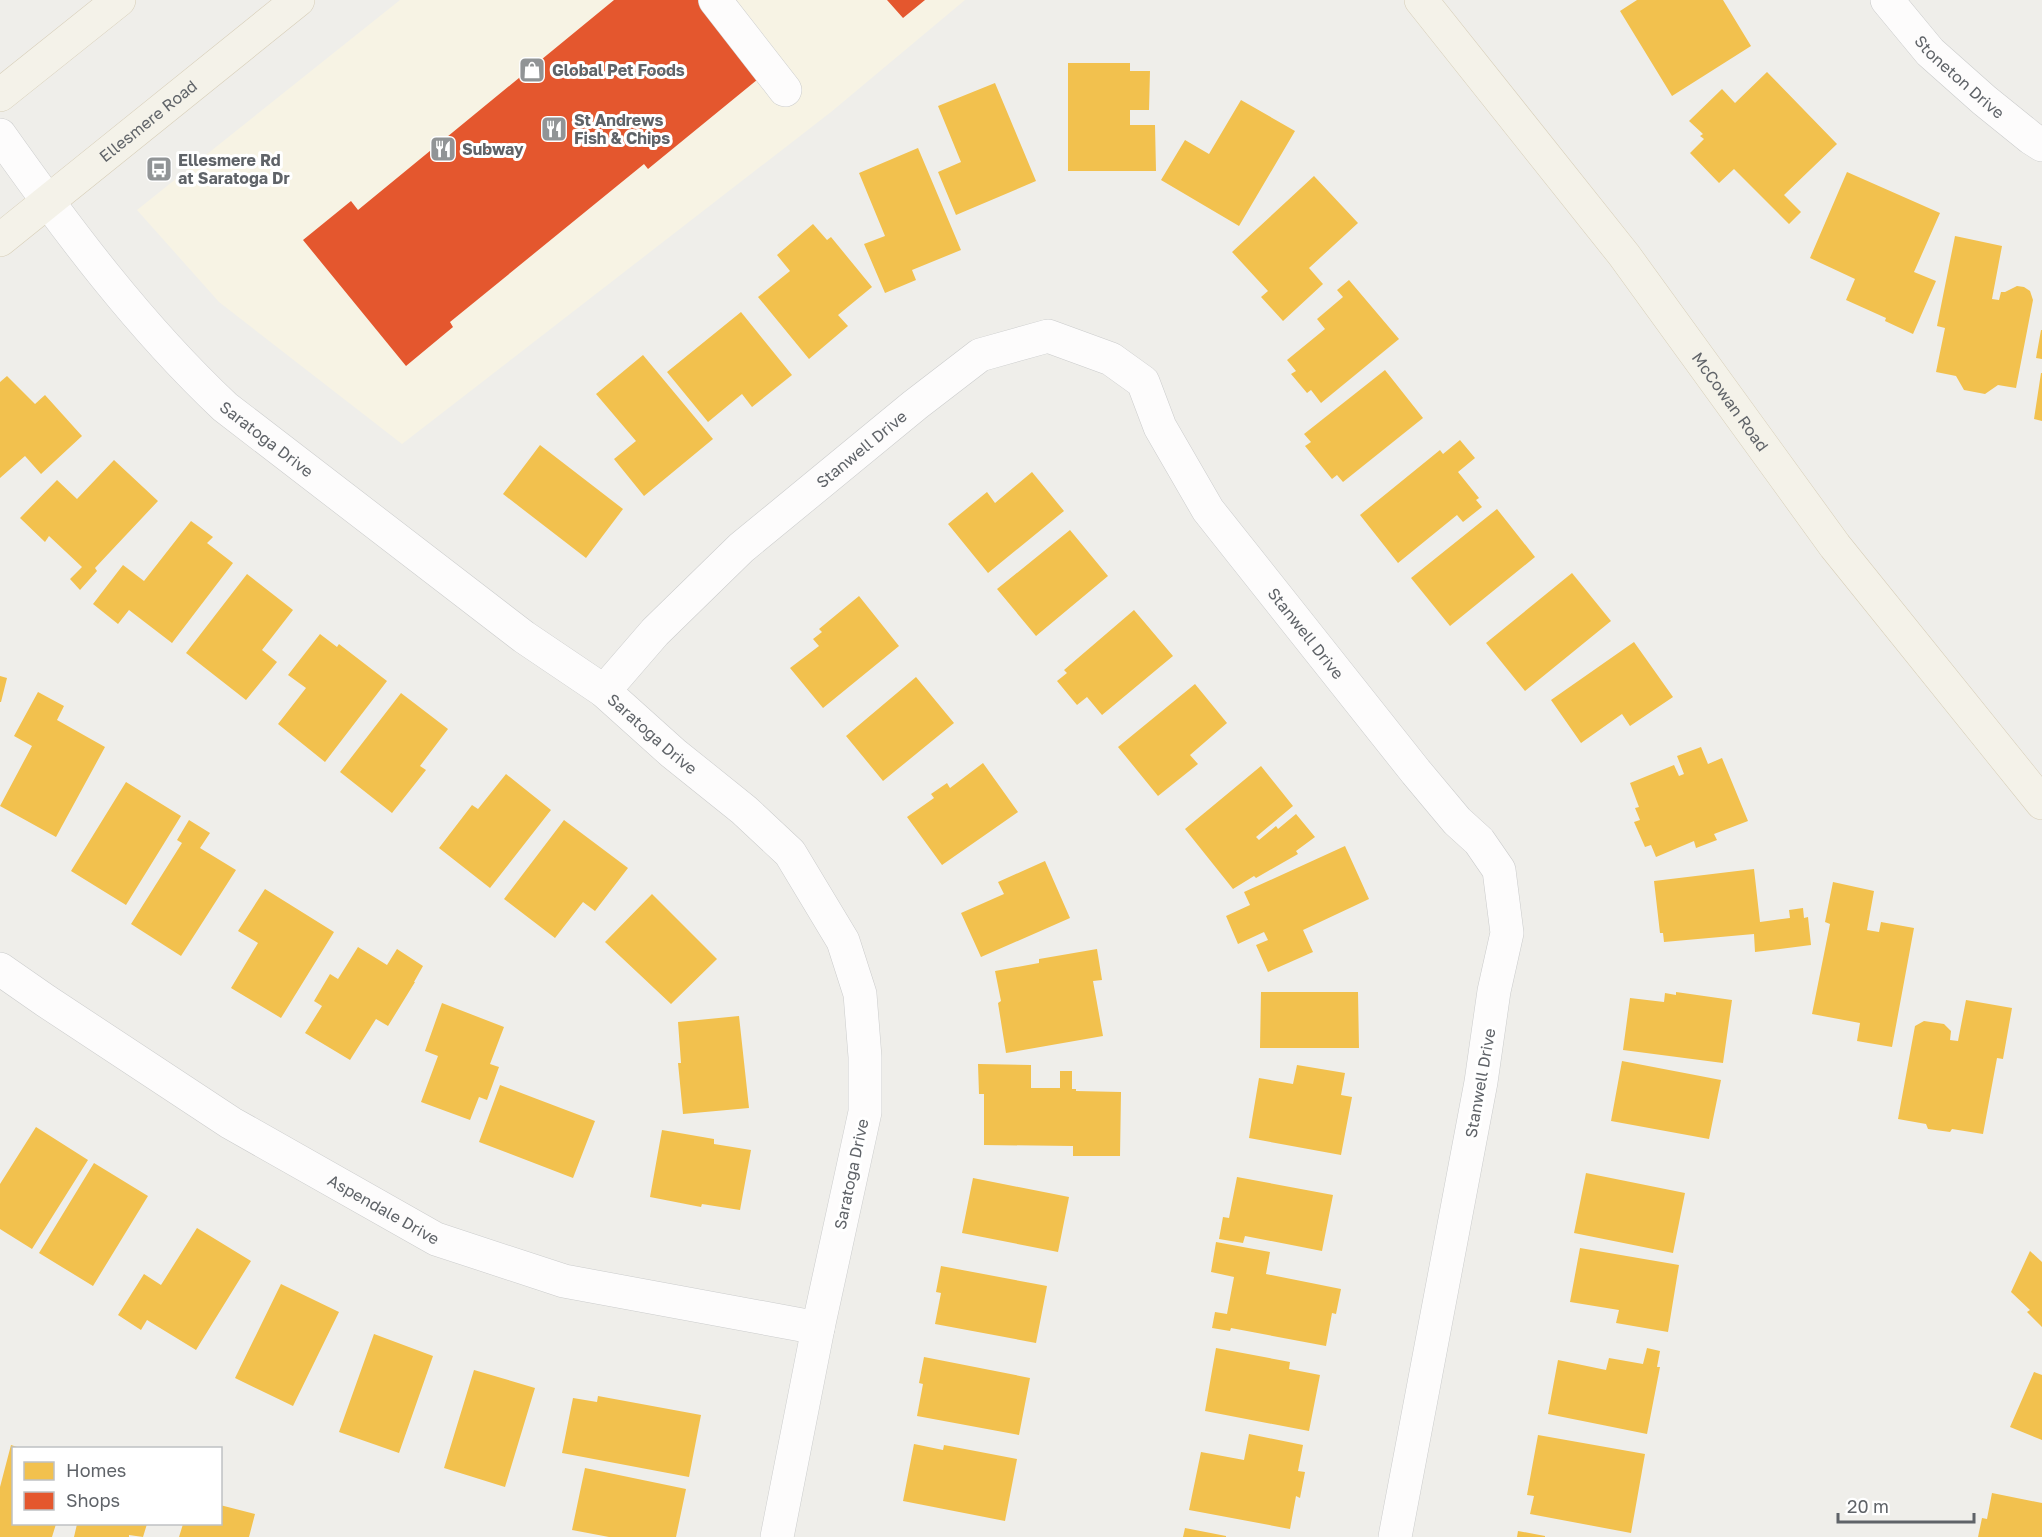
<svg xmlns="http://www.w3.org/2000/svg" width="2042" height="1537" font-family="'Golos Text',sans-serif">
<style>
.commercial{fill:#f7f3e4}
.homes{fill:#f2c14e}
.shops{fill:#e4572e}
.lines{fill:none;stroke-linecap:round;stroke-linejoin:round}
.minor-casing{stroke:#cbcccc;stroke-width:34}
.major-casing{stroke:#d7ceb8;stroke-width:34}
.minor{stroke:#fdfcfc;stroke-width:33}
.major{stroke:#f4f2e9;stroke-width:33}
.labels{text-anchor:middle;dominant-baseline:central;stroke-width:6;stroke-linejoin:round;paint-order:stroke}
.poi-label{font-size:16px;font-weight:bold;fill:#5f6368;stroke:#fff;text-anchor:start}
.street-label{font-size:16px;fill:#5f6368;stroke:#fff}
</style>
<rect width="100%" height="100%" fill="#efeeea"/>
<!-- commercial -->
<path class="commercial" d="M400,0h565l-134,112 -429,332 -183,-142 -82,-92z"/>
<!-- homes -->
<path class="homes" d="M1637,0h86l28,46 -79,50 -52,-85z
M1068,63h62v8h20l-1,39h-19v15h25l1,46h-88z
M1767,72l70,72 -53,51 17,17 -12,12 -55,-55 -15,14 -29,-30 14,-14 -4,-3 3,-2 -14,-13 33,-32 13,14z
M995,83l41,98 -80,34 -18,-43 23,-10 -23,-56z
M1241,100l54,31 -56,95 -78,-46 24,-40 24,14z
M918,148l43,102 -49,20 4,10 -31,13 -21,-49 21,-8 -26,-63z
M1847,172l93,41 -26,59 22,9 -23,53 -28,-13 1,-3 -40,-18 9,-21 -45,-21z
M1314,176l44,47 -49,45 14,16 -40,37 -22,-24 7,-6 -36,-39z
M813,224l14,16 4,-3 41,50 -34,28 10,11 -39,33 -51,-62 32,-26 -13,-16z
M1955,236l47,10 -10,53 7,1 2,-8h4l12,-6 7,1 6,4 3,9 -17,88 -18,-3 -13,9 -21,-4 -8,-14 -20,-4 9,-44 -8,-2z
M1349,280l50,59 -78,64 -10,-13 -4,3 -16,-19 5,-3 -9,-11 38,-31 -8,-10 26,-22 -6,-7z
M741,312l51,63 -40,32 -10,-13 -34,28 -41,-50z
M2041,330h1v29l-6,-1z
M643,355l70,84 -69,57 -30,-37 22,-18 -40,-47z
M1385,370l38,48 -80,64 -6,-7 -5,4 -27,-33 6,-4 -7,-8z
M2041,373h1v48l-8,-2z
M7,376l28,28 10,-9 37,41 -41,38 -16,-18 -25,22v-96z
M1460,440l15,18 -17,14 21,26 -3,2 6,7 -19,15 -6,-7 -59,48 -38,-48 80,-65 3,4z
M540,445l83,64 -37,49 -83,-64z
M114,460l44,41 -63,67 2,3 -17,19 -10,-11 12,-12 -33,-31 -4,6 -25,-24 37,-38 20,19z
M1032,472l32,39 -76,62 -40,-49 39,-32 8,11z
M1497,509l38,48 -85,69 -39,-48z
M191,521l22,16 -6,6 26,20 -61,80 -43,-33 -11,14 -25,-20 30,-39 21,16z
M1070,530l38,46 -72,60 -39,-47z
M1572,573l39,48 -86,70 -39,-48z
M247,574l46,36 -31,40 15,12 -31,38 -60,-47z
M859,596l40,50 -76,62 -33,-40 29,-22 -6,-7 9,-7 -3,-3z
M1134,610l39,46 -71,59 -15,-18 -10,8 -20,-24 10,-8 -3,-3z
M320,634l17,13 2,-3 48,37 -62,81 -47,-38 28,-36 -18,-13z
M1634,642l39,55 -43,29 -8,-12 -41,29 -30,-43z
M0,676l7,2 -6,24h-1z
M916,677l38,46 -71,58 -37,-45z
M1195,684l32,39 -37,32 8,9 -40,32 -40,-49z
M38,692l26,14 -7,14 48,27 -49,90 -56,-31 32,-60 -18,-10z
M401,693l47,36 -28,37 6,4 -34,43 -52,-41z
M1701,747l7,17 14,-6 26,63 -34,13 3,6 -21,8 -2,-7 -38,16 -5,-12 -6,2 -11,-25 6,-2 -5,-12 4,-1 -9,-24 44,-18 5,11 5,-2 -7,-18z
M983,763l35,49 -76,53 -35,-48 27,-19 -3,-4 16,-11 3,5z
M1261,766l32,40 -37,31 3,3 17,-14 2,3 18,-15 19,23 -19,14 2,3 -42,24 -2,-2 -21,13 -48,-60z
M506,774l45,36 -61,78 -51,-40 33,-43 6,4z
M126,782l55,34 -55,89 -55,-34z
M189,820l21,13 -10,15 36,22 -55,86 -50,-32 51,-81 -5,-3z
M564,820l64,48 -33,43 -12,-9 -28,36 -51,-39z
M1345,846l24,53 -66,31 10,22 -45,20 -12,-27 12,-5 -4,-8 -26,12 -12,-28 24,-11 -6,-13z
M1045,861l25,57 -89,39 -20,-44 43,-19 -6,-12z
M1754,869l6,53 30,-4 -1,-8 14,-2 1,10 4,-1 3,28 -56,7 -1,-18 -90,8 -1,-9h-3l-6,-52z
M1833,882l41,9 -7,39 12,2 2,-10 33,6 -22,119 -35,-6 3,-18 -48,-9 18,-90 -5,-2z
M265,889l69,43 -53,86 -50,-30 27,-45 -20,-12z
M652,894l65,65 -46,45 -66,-62z
M358,947l29,18 10,-16 26,17 -9,16h1l-27,44 -12,-7 -26,41 -45,-27 17,-27 -8,-5 16,-27 8,5z
M1097,949l5,31 -9,1 10,55 -97,17 -8,-50 3,-2 -6,-30 44,-8v-4z
M1261,992h97l1,56h-99z
M1676,992l56,8 -9,63 -100,-13 7,-52 34,4 1,-9 11,2z
M1966,1000l46,8 -9,51 -6,-1 -14,76 -31,-5 -2,3 -22,-3 -2,-5 -28,-5 17,-93 9,-5 20,3 7,7 -1,9 8,1z
M442,1003l62,24 -14,37 9,3 -12,33 -8,-3 -9,23 -49,-18 17,-46 -13,-5z
M739,1016l10,92 -66,6 -5,-51h3l-3,-41z
M1622,1061l99,19 -12,59 -98,-18z
M978,1064l53,1v23h29v-17h12v18h4v2l45,1 -1,64h-47v-10l-89,-1v-51h-5z
M1297,1065l48,8 -4,22 11,2 -11,58 -92,-17 10,-60 34,6z
M500,1085l95,36 -22,57 -94,-36z
M36,1127l52,33 -56,89 -32,-20v-45z
M662,1130l52,9v5l37,6 -11,60 -38,-6 -1,3 -51,-10z
M94,1163l54,33 -55,90 -54,-33z
M1586,1173l99,20 -12,60 -99,-20z
M1237,1177l96,18 -11,56 -77,-15 -2,7 -24,-4 4,-22 6,1z
M973,1178l96,19 -11,55 -96,-19z
M197,1228l54,33 -55,89 -49,-30 -6,10 -23,-15 26,-41 17,11z
M1216,1242l54,10 -4,22 75,15 -5,25 -4,-1 -6,33 -95,-18 -1,3 -18,-3 3,-16 12,2 7,-37 -23,-5z
M1580,1248l99,17 -11,67 -52,-9 3,-13 -49,-8z
M2030,1251l12,11v65l-15,-15 3,-2 -19,-18z
M941,1266l106,20 -11,57 -101,-19 6,-31 -5,-1z
M281,1284l58,28 -46,94 -58,-28z
M374,1334l59,22 -34,97 -60,-21z
M1216,1348l74,14 -1,7 31,6 -11,56 -104,-20z
M1647,1348l13,3 -3,16h3l-13,67 -99,-20 10,-54 48,10 3,-12 34,6z
M924,1357l106,21 -11,57 -102,-19 6,-32 -4,-1z
M474,1370l61,18 -30,99 -61,-19z
M2034,1372l8,3v65l-32,-13z
M598,1396l103,19 -12,62 -127,-24 11,-55 24,4z
M1249,1434l54,11 -5,26 7,1 -5,26 -4,-2 -6,33 -101,-19 12,-58 43,8z
M1538,1435l107,19 -14,79 -101,-19 4,-18 -7,-1z
M914,1444l29,6 1,-5 73,14 -12,62 -102,-20z
M11,1445l9,3h-6v76h42l-4,13h-52v-50z
M585,1468l101,21 -10,48h-67l-37,-7z
M1992,1493l50,10v34h-64l4,-19 5,1z
M220,1505l35,9 -6,23h-70l4,-13h37z
M77,1524h70l-4,13 -14,-2v2h-55z
M1185,1528l41,8v1h-43z
M1518,1531l27,5v1h-28z"/>
<!-- shops -->
<path class="shops" d="M614,0h87l62,75 -115,94 -4,-5 -194,158 3,5 -47,39 -103,-126 48,-39 7,9z
M887,0h38l-22,18z"/>
<g class="lines">
<defs>
<g id="minor">
<path d="M715,0l70,90"/>
<path id="s1" d="M1887,0l43,52 54,48 47,38 11,7"/>
<path id="s2" d="M0,135c68,96 139,191 225,272l299,230 80,54 69,62 71,57 46,43 53,88 17,53 5,63v55l-47,216 -41,209"/>
<path id="s3" d="M604,691l51,-59 86,-84 174,-143 65,-50 68,-19 63,23 32,23 17,45 48,83 208,262 41,49 22,20 20,29 8,63 -13,58 -13,91 -86,455"/>
<path id="s4" d="M0,969l46,32 185,122 205,116 128,42 254,47"/>
</g>
<g id="major">
<path id="s5" d="M1421,0l203,255 211,291 207,257"/>
<path d="M0,95l119,-95"/>
<path id="s6" d="M0,240l298,-240"/>
</g>
</defs>
<!-- minor casing -->
<use href="#minor" class="minor-casing"/>
<!-- major casing -->
<use href="#major" class="major-casing"/>
<!-- minor -->
<use href="#minor" class="minor"/>
<!-- major -->
<use href="#major" class="major"/>
</g>
<!-- icons -->
<defs>
<symbol id="shop-square" viewBox="-11 -11 22 22"><rect x="-9" y="-9" width="18" height="18" rx="4" fill="#919496" stroke="#fff"/><path d="M-5-2.5h2.3a2.7 3.5 0 0 1 5.4 0H5L5.5 6h-11ZM-1.5-2.5h3a1.5 2.3 0 0 0-3 0Z" fill="#fff"/></symbol>
<symbol id="restaurant-square" viewBox="-11 -11 22 22"><rect x="-9" y="-9" width="18" height="18" rx="4" fill="#919496" stroke="#fff"/><path d="M-5-6h1v4h1v-4h1v4h1v-4h1v5L-1.5 .5V6h-2V.5L-5-1ZM5-6V6H3V1.5H1.5Q1.5-4 5-6Z" fill="#fff"/></symbol>
<symbol id="bus-square" viewBox="-11 -11 22 22"><rect x="-9" y="-9" width="18" height="18" rx="4" fill="#919496" stroke="#fff"/><path d="M-5-6H5V4H4V6H2V4H-2V6H-4V4H-5ZM-3.5-4V0h7V-4ZM-3.5 1.2v1.5H-2V1.2ZM2 1.2v1.5H3.5V1.2Z" fill="#fff"/></symbol>
</defs>
<g fill-rule="evenodd">
<use href="#shop-square" x="517" y="55" width="30" height="30"/>
<use href="#restaurant-square" x="539" y="114" width="30" height="30"/>
<use href="#restaurant-square" x="428" y="134" width="30" height="30"/>
<use href="#bus-square" x="144" y="154" width="30" height="30"/>
</g>
<g class="labels">
<!-- poi labels -->
<g class="poi-label">
<text x="552" y="70">Global Pet Foods</text>
<text x="574" y="120">St Andrews<tspan x="574" dy="18">Fish &amp; Chips</tspan></text>
<text x="462" y="149">Subway</text>
<text x="178" y="160">Ellesmere Rd<tspan x="178" dy="18">at Saratoga Dr</tspan></text>
</g>
<!-- street labels -->
<g class="street-label">
<text stroke="none"><textPath href="#s1" startOffset="106">Stoneton Drive</textPath></text>
<text stroke="none"><textPath href="#s6" startOffset="190">Ellesmere Road</textPath></text>
<text stroke="none"><textPath href="#s5" startOffset="507">McCowan Road</textPath></text>
<text stroke="none"><textPath href="#s2" startOffset="406">Saratoga Drive</textPath></text>
<text stroke="none"><textPath href="#s3" startOffset="354">Stanwell Drive</textPath></text>
<text stroke="none"><textPath href="#s3" startOffset="984">Stanwell Drive</textPath></text>
<text stroke="none"><textPath href="#s2" startOffset="892">Saratoga Drive</textPath></text>
<text transform="translate(1480 1083) rotate(-80)">Stanwell Drive</text>
<text transform="translate(851 1174) rotate(-78)">Saratoga Drive</text>
<text stroke="none"><textPath href="#s4" startOffset="453">Aspendale Drive</textPath></text>
</g>
</g>
<!-- legend -->
<rect x="12" y="1447" width="210" height="78" fill="#ffffff" stroke="#bfc1c3" stroke-width="1.5"/>
<rect x="24" y="1462" width="30" height="18" fill="#f2c14e" stroke="#bfc1c3" stroke-width="1.5"/>
<text x="66" y="1477" font-size="18" fill="#5f6368">Homes</text>
<rect x="24" y="1492" width="30" height="18" fill="#e4572e" stroke="#bfc1c3" stroke-width="1.5"/>
<text x="66" y="1507" font-size="18" fill="#5f6368">Shops</text>
<!-- scale -->
<path d="M1838 1513v9h136v-9" fill="none" stroke="#5f6368" stroke-width="3"/>
<text x="1847" y="1513" font-size="18" fill="#5f6368" stroke="#ffffff" stroke-width="4.5" paint-order="stroke">20 m</text>
</svg>
